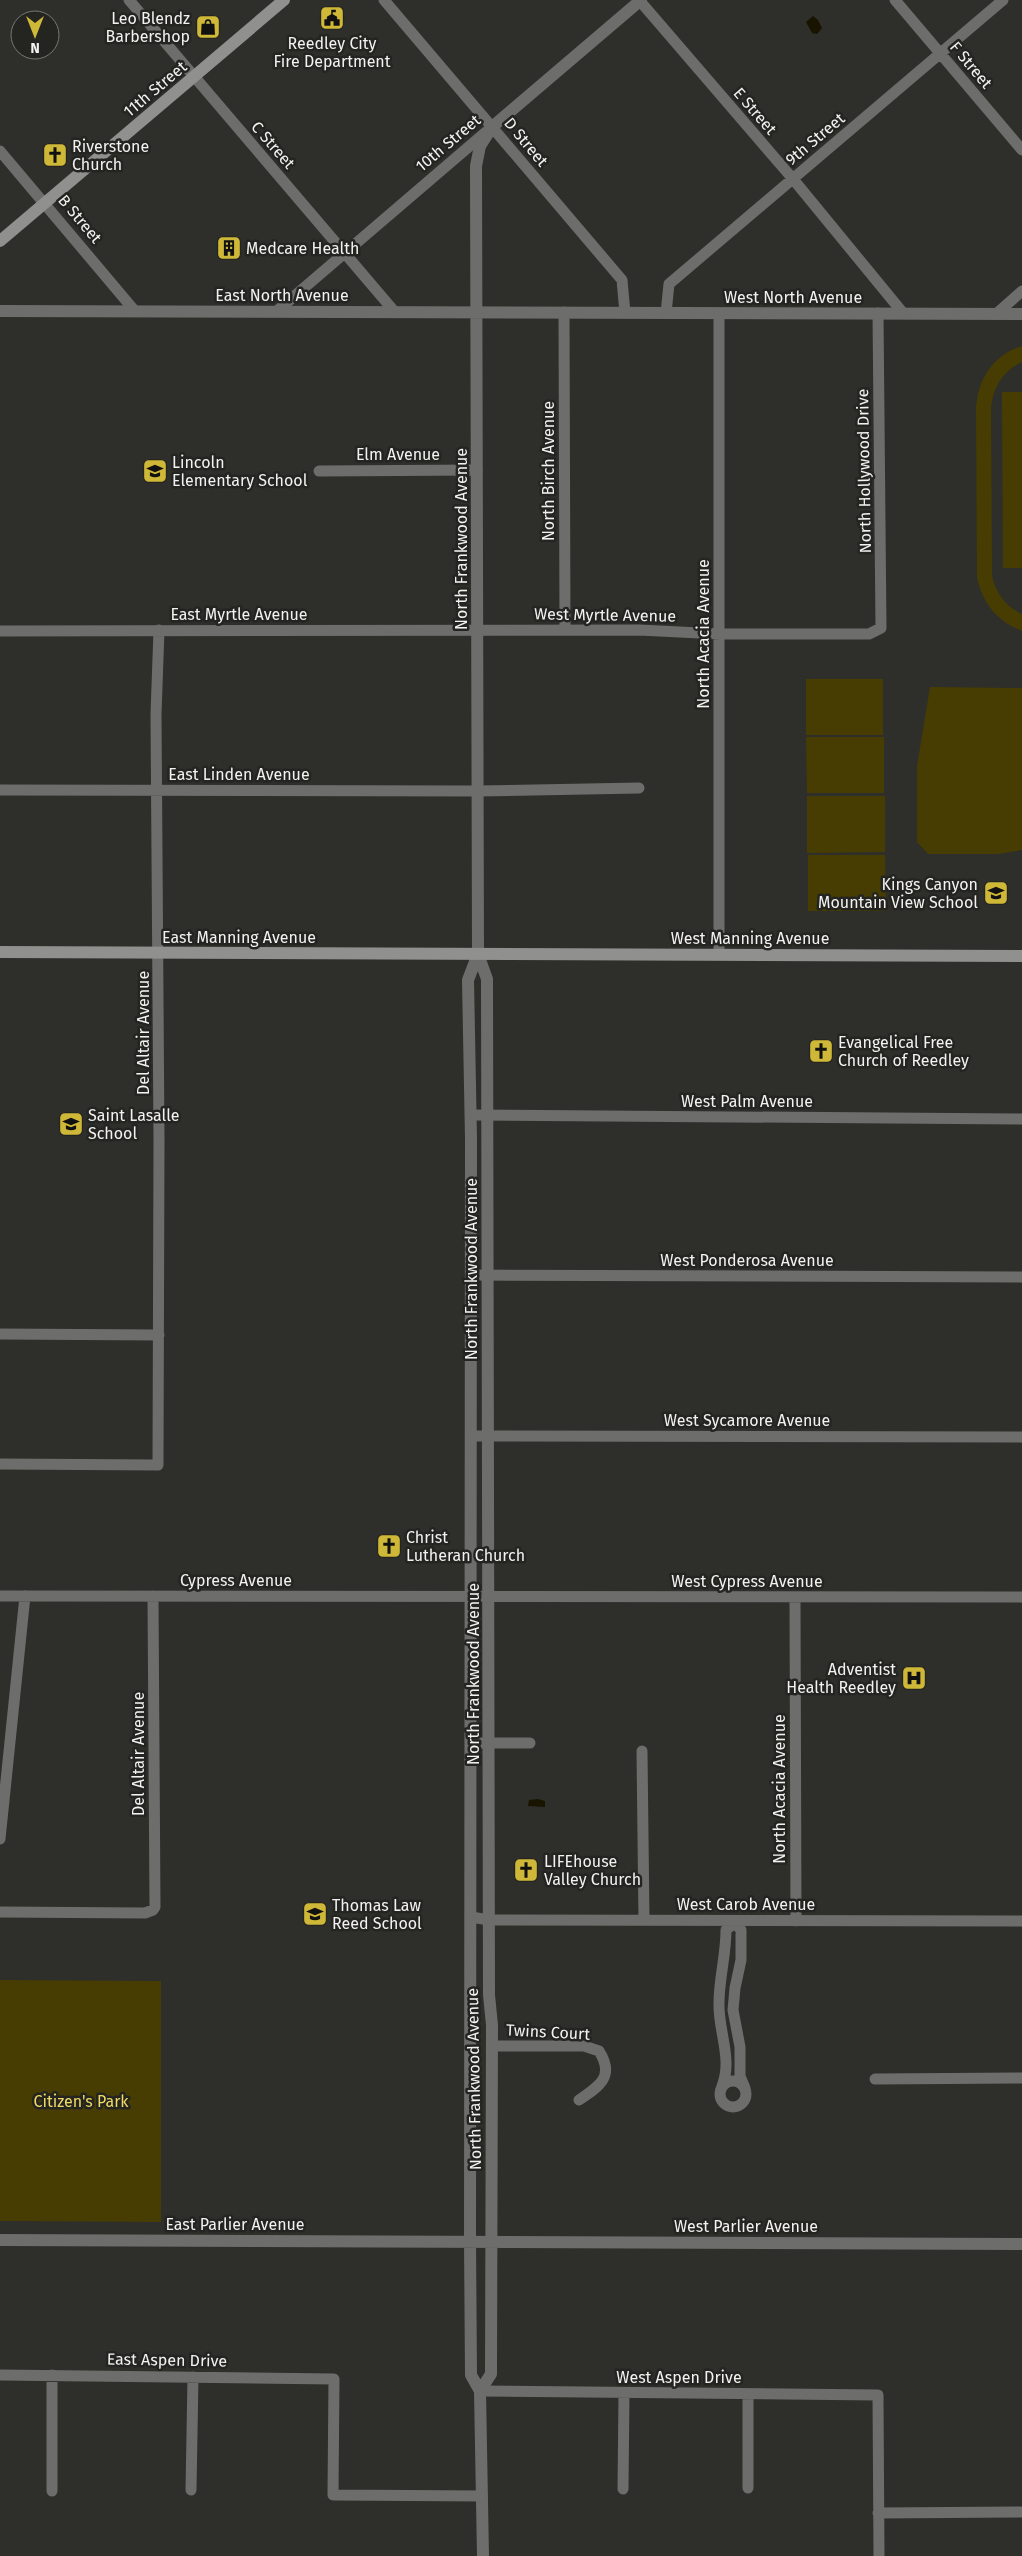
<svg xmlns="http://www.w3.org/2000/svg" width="1022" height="2556" font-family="'Fira Sans',sans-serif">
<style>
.green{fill:#473d02}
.water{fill:#191400}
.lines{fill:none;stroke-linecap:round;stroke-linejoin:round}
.minor{stroke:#6d6d6b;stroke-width:11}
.tertiary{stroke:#6d6d6b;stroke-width:12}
.secondary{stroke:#90908e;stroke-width:12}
.labels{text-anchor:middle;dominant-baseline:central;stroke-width:5;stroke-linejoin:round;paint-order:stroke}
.poi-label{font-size:16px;fill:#f3f2f0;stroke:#242421;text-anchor:start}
.street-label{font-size:16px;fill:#f3f2f0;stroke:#242421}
.park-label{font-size:16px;fill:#efd963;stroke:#242421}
</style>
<rect width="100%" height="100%" fill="#2e2e2b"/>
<!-- green -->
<path class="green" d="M1022,346v16c-19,9 -29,25 -31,46l1,168c4,17 14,31 30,38v17c-25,-10 -39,-27 -45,-53l-1,-170c2,-29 17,-53 46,-62z
M1002,392h20v176h-19z
M806,679h77v56h-77z
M930,687l92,1v162l-24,4h-70l-11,-12v-76z
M806,737h78v56h-77z
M807,796h78v56l-78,1z
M808,855h77l1,56h-78z
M0,1980l161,1v241l-161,-1z"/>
<!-- water -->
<path class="water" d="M813,16l5,4 4,8 -5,6 -5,-1 -6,-11z
M538,1799l7,2v6l-17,-1 1,-6z"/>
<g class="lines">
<!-- minor -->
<path class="minor" d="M129,0l265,311
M384,0l238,280 3,33
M639,0l154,179 110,134
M895,0l127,150
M0,151l134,159
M277,311l209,-179
M564,312l1,318
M666,313l3,-29 334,-284
M719,313v641
M996,314l26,-23
M319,471l158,-1
M0,631l639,-1 81,4h149l12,-6 -3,-315
M0,790l477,1 162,-3
M471,1115l551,4
M471,1275l551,2
M0,1334l159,1
M471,1436l551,1
M0,1464l158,1 1,-325 -3,-426 3,-84
M0,1596l1022,1
M795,1597l1,324
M471,1743h59
M642,1751l2,169
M0,1839l25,-243
M0,1912l145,1 8,-3 2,-3 -2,-311
M471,1917l18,3 533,1
M733,1921l8,9v30l-6,28 -2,22 7,37v29l5,12
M492,2046h92l15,5c16,25 1,35 -20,49
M875,2079l147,-1
M720 2094a13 13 0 1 1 26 0a13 13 0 1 1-26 0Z
M722,2086c11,-27 -4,-55 -3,-83 0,-25 7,-47 7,-73l7,-6
M0,2375l334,4 -1,116 149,1
M480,2391l398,4 1,161
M748,2394v94
M623,2489l1,-96
M191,2490l2,-113
M52,2491v-116
M878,2513l144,-1"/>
<!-- tertiary -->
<path class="tertiary" d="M0,311l1022,3
M478,954l-10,26 3,159 -1,1102 1,134 9,16 3,165
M0,2240l1022,4
M480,2391l11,-17 1,-349 -3,-30 -2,-1016 -9,-25 -2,-788 4,-20 12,-19 149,-127"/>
<!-- secondary -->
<path class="secondary" d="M0,241l284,-241
M0,952l1022,4"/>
</g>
<!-- icons -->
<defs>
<symbol id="civic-square" viewBox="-11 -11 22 22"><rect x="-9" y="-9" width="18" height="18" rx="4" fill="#cfb837" stroke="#242421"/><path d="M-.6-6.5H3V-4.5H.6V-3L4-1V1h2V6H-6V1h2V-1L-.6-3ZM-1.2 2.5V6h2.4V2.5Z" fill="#111"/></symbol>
<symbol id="shop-square" viewBox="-11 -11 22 22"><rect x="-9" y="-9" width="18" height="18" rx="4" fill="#cfb837" stroke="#242421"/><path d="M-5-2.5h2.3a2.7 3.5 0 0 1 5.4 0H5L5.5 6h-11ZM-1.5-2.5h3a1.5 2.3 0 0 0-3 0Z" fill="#111"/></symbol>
<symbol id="church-square" viewBox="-11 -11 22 22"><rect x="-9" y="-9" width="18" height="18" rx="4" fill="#cfb837" stroke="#242421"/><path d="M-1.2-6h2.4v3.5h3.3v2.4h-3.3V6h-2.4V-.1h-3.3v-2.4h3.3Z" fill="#111"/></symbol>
<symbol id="building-square" viewBox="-11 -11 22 22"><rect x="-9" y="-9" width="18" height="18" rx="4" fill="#cfb837" stroke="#242421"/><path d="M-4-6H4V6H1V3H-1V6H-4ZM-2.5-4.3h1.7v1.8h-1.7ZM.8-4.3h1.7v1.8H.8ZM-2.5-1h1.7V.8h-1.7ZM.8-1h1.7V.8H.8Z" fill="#111"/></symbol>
<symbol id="school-square" viewBox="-11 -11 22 22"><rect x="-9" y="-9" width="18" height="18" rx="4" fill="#cfb837" stroke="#242421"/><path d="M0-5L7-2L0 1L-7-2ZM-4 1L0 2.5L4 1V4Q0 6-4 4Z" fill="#111"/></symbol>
<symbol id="hospital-square" viewBox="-11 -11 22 22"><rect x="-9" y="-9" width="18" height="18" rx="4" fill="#cfb837" stroke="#242421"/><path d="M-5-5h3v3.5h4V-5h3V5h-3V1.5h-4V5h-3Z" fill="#111"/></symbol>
</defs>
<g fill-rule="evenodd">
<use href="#civic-square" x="318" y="4" width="28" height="28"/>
<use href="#shop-square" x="194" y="13" width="28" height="28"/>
<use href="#church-square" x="41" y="141" width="28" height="28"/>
<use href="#building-square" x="215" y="234" width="28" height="28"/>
<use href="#school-square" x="141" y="457" width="28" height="28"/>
<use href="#school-square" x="982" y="879" width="28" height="28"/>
<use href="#church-square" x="807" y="1037" width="28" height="28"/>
<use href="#school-square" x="57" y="1110" width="28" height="28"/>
<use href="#church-square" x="375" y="1532" width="28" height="28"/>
<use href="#hospital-square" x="900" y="1664" width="28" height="28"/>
<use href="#church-square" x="512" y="1856" width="28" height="28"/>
<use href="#school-square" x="301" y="1900" width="28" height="28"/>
</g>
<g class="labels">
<!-- poi labels -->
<g class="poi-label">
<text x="190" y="18" text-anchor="end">Leo Blendz<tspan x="190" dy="18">Barbershop</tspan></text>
<text x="332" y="43" text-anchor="middle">Reedley City<tspan x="332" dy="18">Fire Department</tspan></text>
<text x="72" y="146">Riverstone<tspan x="72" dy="18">Church</tspan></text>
<text x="246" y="248">Medcare Health</text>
<text x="172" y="462">Lincoln<tspan x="172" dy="18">Elementary School</tspan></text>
<text x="978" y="884" text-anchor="end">Kings Canyon<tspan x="978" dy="18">Mountain View School</tspan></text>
<text x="838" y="1042">Evangelical Free<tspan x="838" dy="18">Church of Reedley</tspan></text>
<text x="88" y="1115">Saint Lasalle<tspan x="88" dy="18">School</tspan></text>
<text x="406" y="1537">Christ<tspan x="406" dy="18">Lutheran Church</tspan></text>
<text x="896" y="1669" text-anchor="end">Adventist<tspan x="896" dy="18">Health Reedley</tspan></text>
<text x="544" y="1861">LIFEhouse<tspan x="544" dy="18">Valley Church</tspan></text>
<text x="332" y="1905">Thomas Law<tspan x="332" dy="18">Reed School</tspan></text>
</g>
<!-- street labels -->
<g class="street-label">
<text transform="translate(971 65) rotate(50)">F Street</text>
<text transform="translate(155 89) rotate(-40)">11th Street</text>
<text transform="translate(755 111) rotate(49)">E Street</text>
<text transform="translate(815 139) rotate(-40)">9th Street</text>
<text transform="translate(526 142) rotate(50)">D Street</text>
<text transform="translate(448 143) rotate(-40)">10th Street</text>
<text transform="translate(273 145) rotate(49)">C Street</text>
<text transform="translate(80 219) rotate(50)">B Street</text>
<text x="282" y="295">East North Avenue</text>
<text x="793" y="297">West North Avenue</text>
<text x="398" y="454">Elm Avenue</text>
<text transform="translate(548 471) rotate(-90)">North Birch Avenue</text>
<text transform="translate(864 471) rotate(-91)">North Hollywood Drive</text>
<text transform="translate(461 539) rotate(-90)">North Frankwood Avenue</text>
<text x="239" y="614">East Myrtle Avenue</text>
<text transform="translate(605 615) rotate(1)">West Myrtle Avenue</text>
<text transform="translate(703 634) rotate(-90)">North Acacia Avenue</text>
<text x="239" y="774">East Linden Avenue</text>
<text x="239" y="937">East Manning Avenue</text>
<text x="750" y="938">West Manning Avenue</text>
<text transform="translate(143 1033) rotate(-90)">Del Altair Avenue</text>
<text x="747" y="1101">West Palm Avenue</text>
<text x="747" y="1260">West Ponderosa Avenue</text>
<text transform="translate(471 1269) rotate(-90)">North Frankwood Avenue</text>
<text x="747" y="1420">West Sycamore Avenue</text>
<text x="236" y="1580">Cypress Avenue</text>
<text x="747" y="1581">West Cypress Avenue</text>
<text transform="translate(473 1674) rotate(-90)">North Frankwood Avenue</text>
<text transform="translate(138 1754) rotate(-90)">Del Altair Avenue</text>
<text transform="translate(779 1789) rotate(-90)">North Acacia Avenue</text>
<text x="746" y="1904">West Carob Avenue</text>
<text transform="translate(548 2032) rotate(3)">Twins Court</text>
<text transform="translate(474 2079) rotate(-91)">North Frankwood Avenue</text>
<text x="235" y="2224">East Parlier Avenue</text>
<text x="746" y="2226">West Parlier Avenue</text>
<text transform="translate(167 2360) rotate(1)">East Aspen Drive</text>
<text x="679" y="2377">West Aspen Drive</text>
</g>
<!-- park labels -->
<g class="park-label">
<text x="81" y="2101">Citizen's Park</text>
</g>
</g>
<!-- north arrow -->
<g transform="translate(35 35) rotate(180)"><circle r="24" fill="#242421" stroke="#777674"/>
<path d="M0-4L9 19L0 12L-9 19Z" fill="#cfb837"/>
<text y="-8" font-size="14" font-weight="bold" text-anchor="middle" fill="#f3f2f0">N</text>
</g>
</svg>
